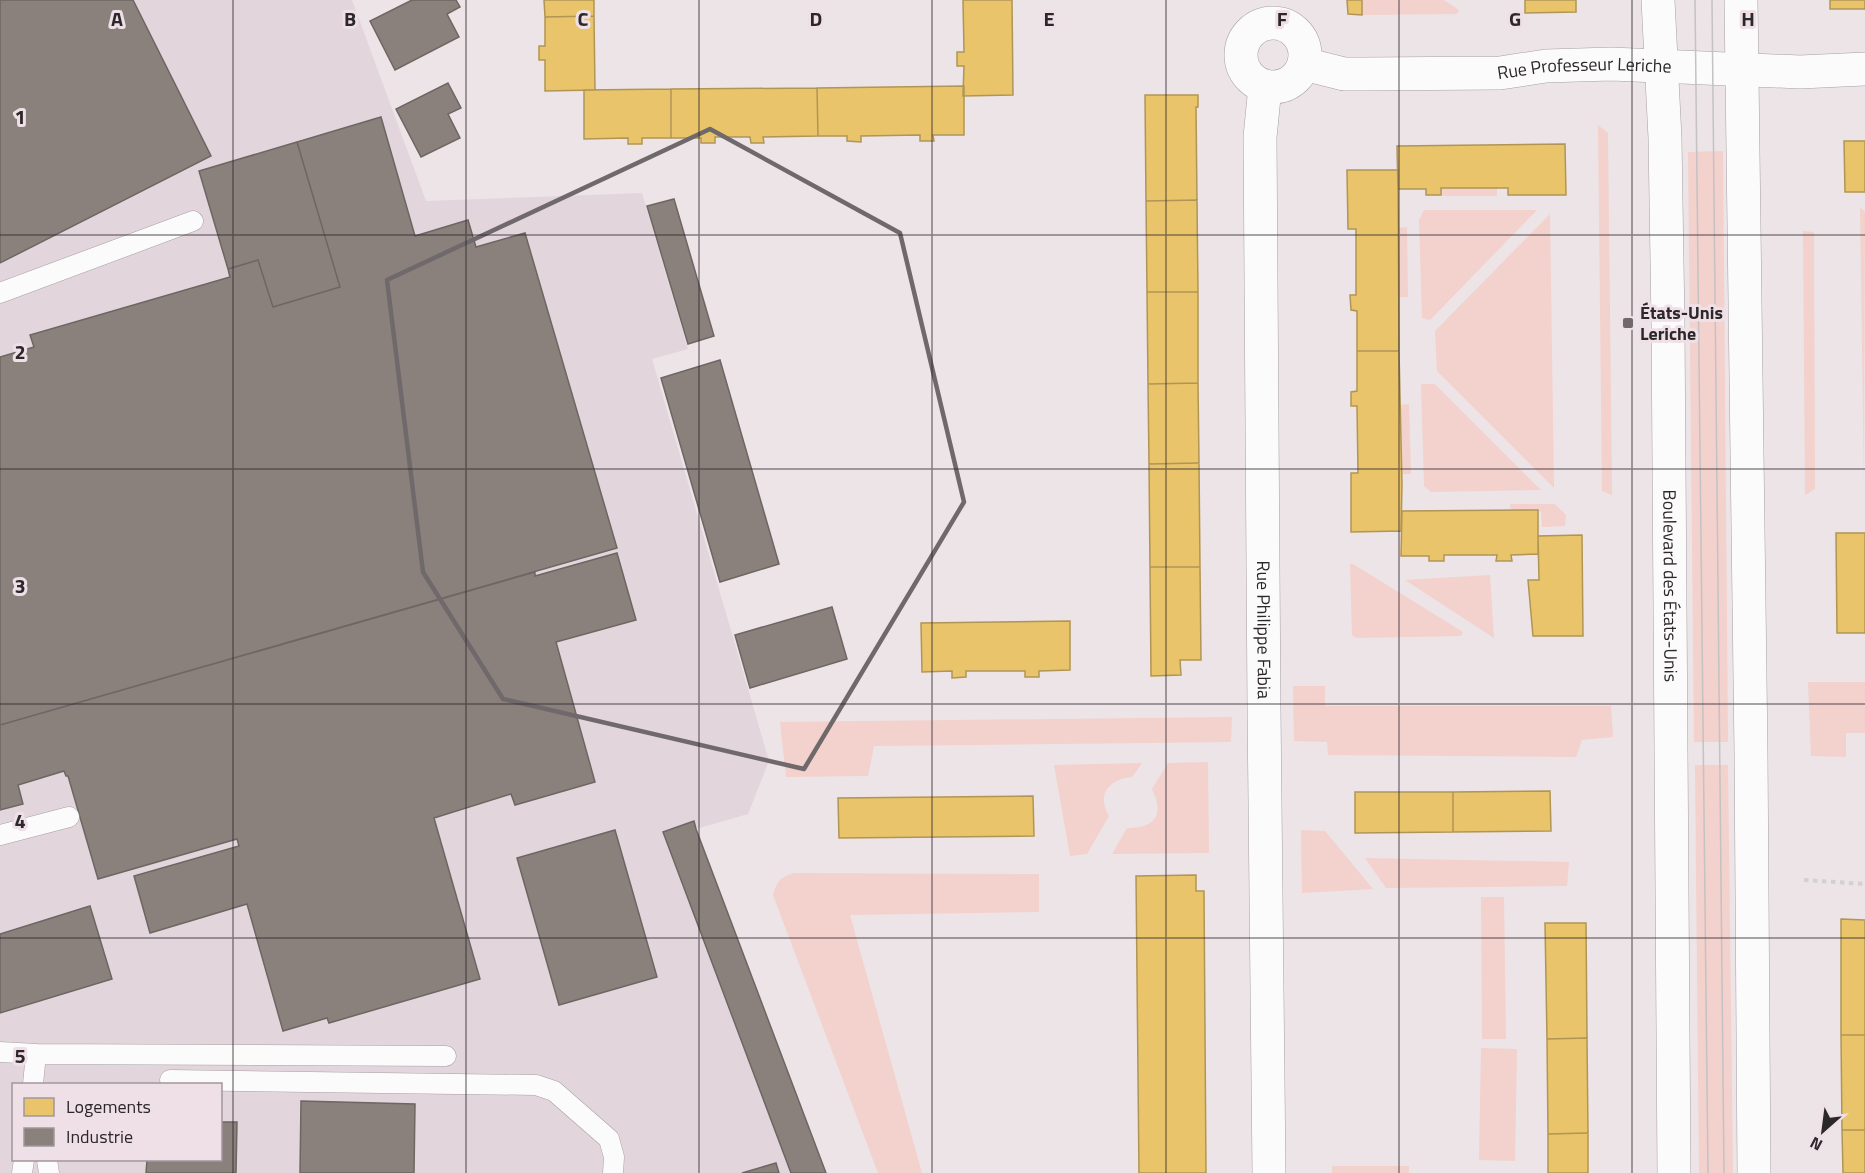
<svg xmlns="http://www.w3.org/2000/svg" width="1865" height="1173" viewBox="0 0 1865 1173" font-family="'Titillium Web',sans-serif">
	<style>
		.built { fill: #e3d5dc; fill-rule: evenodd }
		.green { fill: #f3d1cc }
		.homes { fill: #e9c46a; stroke: #b09556; stroke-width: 1.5 }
		.industry { fill: #8a817c; stroke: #6e6663; stroke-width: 1.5 }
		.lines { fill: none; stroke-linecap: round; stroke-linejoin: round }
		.lane-casing { stroke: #a59fa2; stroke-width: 21 }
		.street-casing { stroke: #a59fa2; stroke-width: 34 }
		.secondary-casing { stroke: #a59fa2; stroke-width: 34 }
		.path { stroke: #d2d0d1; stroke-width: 4; stroke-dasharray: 4.5 4.5; stroke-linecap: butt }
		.lane { stroke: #fcfbfb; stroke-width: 20 }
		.street { stroke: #fcfbfb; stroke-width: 33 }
		.secondary { stroke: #fcfbfb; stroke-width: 33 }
		.tram { stroke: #c4c2c3; stroke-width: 1.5 }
		.marked { fill: none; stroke: #6f696c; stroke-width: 4.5; stroke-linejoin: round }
		.grid { fill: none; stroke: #2c2729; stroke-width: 1.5; stroke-opacity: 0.55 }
		.poi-dot { fill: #6f696c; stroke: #efe0e7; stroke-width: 2 }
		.labels { text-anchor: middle; stroke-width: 6; stroke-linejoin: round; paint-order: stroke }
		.street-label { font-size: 18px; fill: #2c2729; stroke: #efe0e7 }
		.poi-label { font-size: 18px; font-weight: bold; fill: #2c2729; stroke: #efe0e7; text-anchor: start }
		.grid-label { font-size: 20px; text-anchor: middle; font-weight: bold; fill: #2c2729; stroke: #efe0e7; stroke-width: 6; stroke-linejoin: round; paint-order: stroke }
	</style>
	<rect width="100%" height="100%" fill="#ece4e7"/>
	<path class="built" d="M0,0H352L426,201L642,193L688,349L652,359L769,761L748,814L696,829L693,821L663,833L791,1173H0ZM14,1084H220V1160H14Z"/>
	<path class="green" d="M1362,0H1444L1459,10L1457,14L1362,15Z
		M1598,125L1608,133L1612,495L1602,491Z
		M1723,151L1728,742H1694L1688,152Z
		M1441,188H1497V196H1441Z
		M1860,207L1865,212L1864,485Z
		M1424,210H1537L1430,320L1422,318L1419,220Z
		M1550,214L1554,488L1437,371L1435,331Z
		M1407,227L1408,297H1399L1398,228Z
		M1803,231L1814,232L1815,489L1805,495Z
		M1421,384H1435L1541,490L1431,492L1424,486Z
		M1409,404L1411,474H1401L1400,405Z
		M1510,504H1555L1566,515L1565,526L1542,527L1541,512L1538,510L1511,511Z
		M1350,564H1353L1463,632L1461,636L1356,638L1352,635Z
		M1490,575L1494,638L1405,580Z
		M1808,682H1865V733H1846V757L1811,756Z
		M1293,686H1325V706H1611L1613,737L1582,740L1576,757L1328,755L1327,742L1294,741Z
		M1232,717L1231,742L874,746L868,776L786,777L780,722Z
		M1208,762L1209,853L1112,854L1127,828C1155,828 1165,815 1152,789L1168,763Z
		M1142,763L1132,777C1109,779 1096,795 1109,816L1087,854L1070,856L1054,765Z
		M1695,765H1728L1733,1173H1699Z
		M1301,830L1325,831L1373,889L1302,893Z
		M1365,858L1569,862L1567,886L1386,888Z
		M794,873L1039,874V912L850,915L922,1173H878L773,895C777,881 781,877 794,873Z
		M1481,897H1504L1506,1039H1482Z
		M1481,1048L1517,1049L1515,1161L1479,1160Z
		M1332,1166H1409V1173H1332Z"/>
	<path class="homes" d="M544,0H594V16L545,17Z
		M963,0H1012L1013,95L963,96L964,66H957V52H964Z
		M1347,0H1362V15L1348,14Z
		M1525,0H1576V12L1525,13Z
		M1830,0H1865V9H1830Z
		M594,16L595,90L545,91V60H539V46H545V17Z
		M964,86V135H933L934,141H920V135L861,136V142L847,141V136H818L817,88Z
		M817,88L818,136L763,137L764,143H751L750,137H715V143H701V138H671V89Z
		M671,89V138H642V144H628V138L584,139V90Z
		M1145,95H1198V107H1196L1197,200L1146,201Z
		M1844,141H1865V192H1845Z
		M1565,144L1566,195H1508V188H1441V195H1426V189H1398L1397,146Z
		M1347,170H1398L1399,351H1357V311L1351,310L1350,295H1356V229H1348Z
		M1197,200L1198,292H1147L1146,201Z
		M1147,292H1198V383L1148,384Z
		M1357,351H1399L1402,485L1401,531L1351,532V473H1358L1357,406H1351V392L1357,391Z
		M1198,383L1199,463L1149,464L1148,384Z
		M1199,463L1200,567H1150L1149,464Z
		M1538,510V554L1511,555L1512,561H1496L1497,555H1444V561H1429V556H1401L1402,511Z
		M1836,533H1865V633H1837Z
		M1582,535L1583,636H1533L1528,580H1539L1538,536Z
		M1150,567H1200L1201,660H1180L1181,675L1151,676Z
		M1070,621V670L1039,671V677H1025V671H966V677L952,678V671L922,672L921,623Z
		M1550,791L1551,831L1453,832V792Z
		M1355,792H1453V832L1355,833Z
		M1033,796L1034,836L839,838L838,798Z
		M1196,875V891H1204L1206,1173H1139L1136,876Z
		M1841,919L1865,920V1035H1841Z
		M1545,923H1586L1587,1038L1547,1039Z
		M1841,1035H1865V1130H1842Z
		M1587,1038L1588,1133L1548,1134L1547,1039Z
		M1842,1130H1865V1173H1843Z
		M1588,1133V1173H1548V1134Z"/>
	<path class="industry" d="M0,0H133L211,156L0,263Z
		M412,0H456L460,7L447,14L459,37L395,70L370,21Z
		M448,83L461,108L448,114L460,138L421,157L396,109Z
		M381,117L415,236L468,220L476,247L525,233L617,548L0,725V357L34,347L30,335L230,277L228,269L258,260L273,307L340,287L297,142Z
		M297,142L340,287L273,307L258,260L228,269L199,171Z
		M674,199L714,336L688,344L647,206Z
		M720,360L779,564L720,582L661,378Z
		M617,553L636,620L556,642L595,782L515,805L511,794L434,818L480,979L329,1023L327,1018L283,1031L247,904L150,933L134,876L239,846L237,839L98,879L68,776H66L64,771L18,785L23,804L0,810V725L535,572V576Z
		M832,607L847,659L750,688L735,635Z
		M694,821L696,829L826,1173H791L663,832Z
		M615,830L657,977L559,1005L517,858Z
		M90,906L112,979L0,1013V934Z
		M301,1101L415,1104L414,1173H300Z
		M220,1122H237L236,1173H146L147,1160H220Z
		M776,1163L779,1173H742Z"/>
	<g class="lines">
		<defs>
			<path id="lane" d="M0,293L193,221
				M0,835L69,817
				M0,1052L36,1054L446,1056
				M170,1080L536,1085L554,1091L609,1139L614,1157L613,1173
				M33,1084L36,1054
				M47,1160L49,1173
				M22,1173L24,1160"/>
			<g id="street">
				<circle cx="1273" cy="55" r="32"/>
				<path id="s1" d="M1304,64L1344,74H1364L1500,73L1546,66L1611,64L1800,72L1865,69"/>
				<path id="s2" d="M1265,87L1260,137L1264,709L1269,1173"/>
			</g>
			<g id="secondary">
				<path id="s3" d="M1658,0L1665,138L1668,323L1674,1173"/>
				<path d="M1741,0L1751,753L1754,1173"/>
			</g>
		</defs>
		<use href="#lane" class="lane-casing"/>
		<use href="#street" class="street-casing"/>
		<use href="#secondary" class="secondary-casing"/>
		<path class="path" d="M1804,880L1865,884"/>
		<use href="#lane" class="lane"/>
		<use href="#street" class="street"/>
		<use href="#secondary" class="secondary"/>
		<path class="tram" d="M1695,0L1708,1173
			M1712,0L1724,1173"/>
	</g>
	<path class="marked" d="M710,129L900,233L964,502L804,769L503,699L423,572L387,280Z"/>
	<path class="grid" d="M233,0V1173M466,0V1173M699,0V1173M932,0V1173M1166,0V1173M1399,0V1173M1632,0V1173M0,235H1865M0,469H1865M0,704H1865M0,938H1865"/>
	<rect class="poi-dot" x="1622" y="317" width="12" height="12" rx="3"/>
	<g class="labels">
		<g class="street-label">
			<text dy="6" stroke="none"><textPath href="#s1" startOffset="282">Rue Professeur Leriche</textPath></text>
			<text dy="6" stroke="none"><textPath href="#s3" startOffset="586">Boulevard des États-Unis</textPath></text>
			<text dy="6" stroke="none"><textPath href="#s2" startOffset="543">Rue Philippe Fabia</textPath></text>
		</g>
		<g class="poi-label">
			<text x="1640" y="319">États-Unis<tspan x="1640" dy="21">Leriche</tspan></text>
		</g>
	</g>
	<g class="grid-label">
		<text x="117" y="26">A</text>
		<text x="350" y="26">B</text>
		<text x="583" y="26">C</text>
		<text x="816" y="26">D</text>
		<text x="1049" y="26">E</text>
		<text x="1282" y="26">F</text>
		<text x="1515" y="26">G</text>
		<text x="1748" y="26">H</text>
		<text x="20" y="124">1</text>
		<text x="20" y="359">2</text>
		<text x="20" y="593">3</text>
		<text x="20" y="828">4</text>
		<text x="20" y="1063">5</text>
	</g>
	<rect x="12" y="1083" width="210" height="78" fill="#efe0e7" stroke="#a1969b" stroke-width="1.5"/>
	<rect x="24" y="1098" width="30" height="18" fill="#e9c46a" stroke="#a1969b" stroke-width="1.5"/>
	<text x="66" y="1113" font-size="18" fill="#2c2729">Logements</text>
	<rect x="24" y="1128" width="30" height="18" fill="#8a817c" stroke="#a1969b" stroke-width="1.5"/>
	<text x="66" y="1143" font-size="18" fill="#2c2729">Industrie</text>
	<g transform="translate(1823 1131) rotate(208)" stroke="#efe0e7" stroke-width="4.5" paint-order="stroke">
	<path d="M0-4.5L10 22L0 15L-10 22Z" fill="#2c2729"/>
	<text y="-9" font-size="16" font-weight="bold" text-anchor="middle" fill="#2c2729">N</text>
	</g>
</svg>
